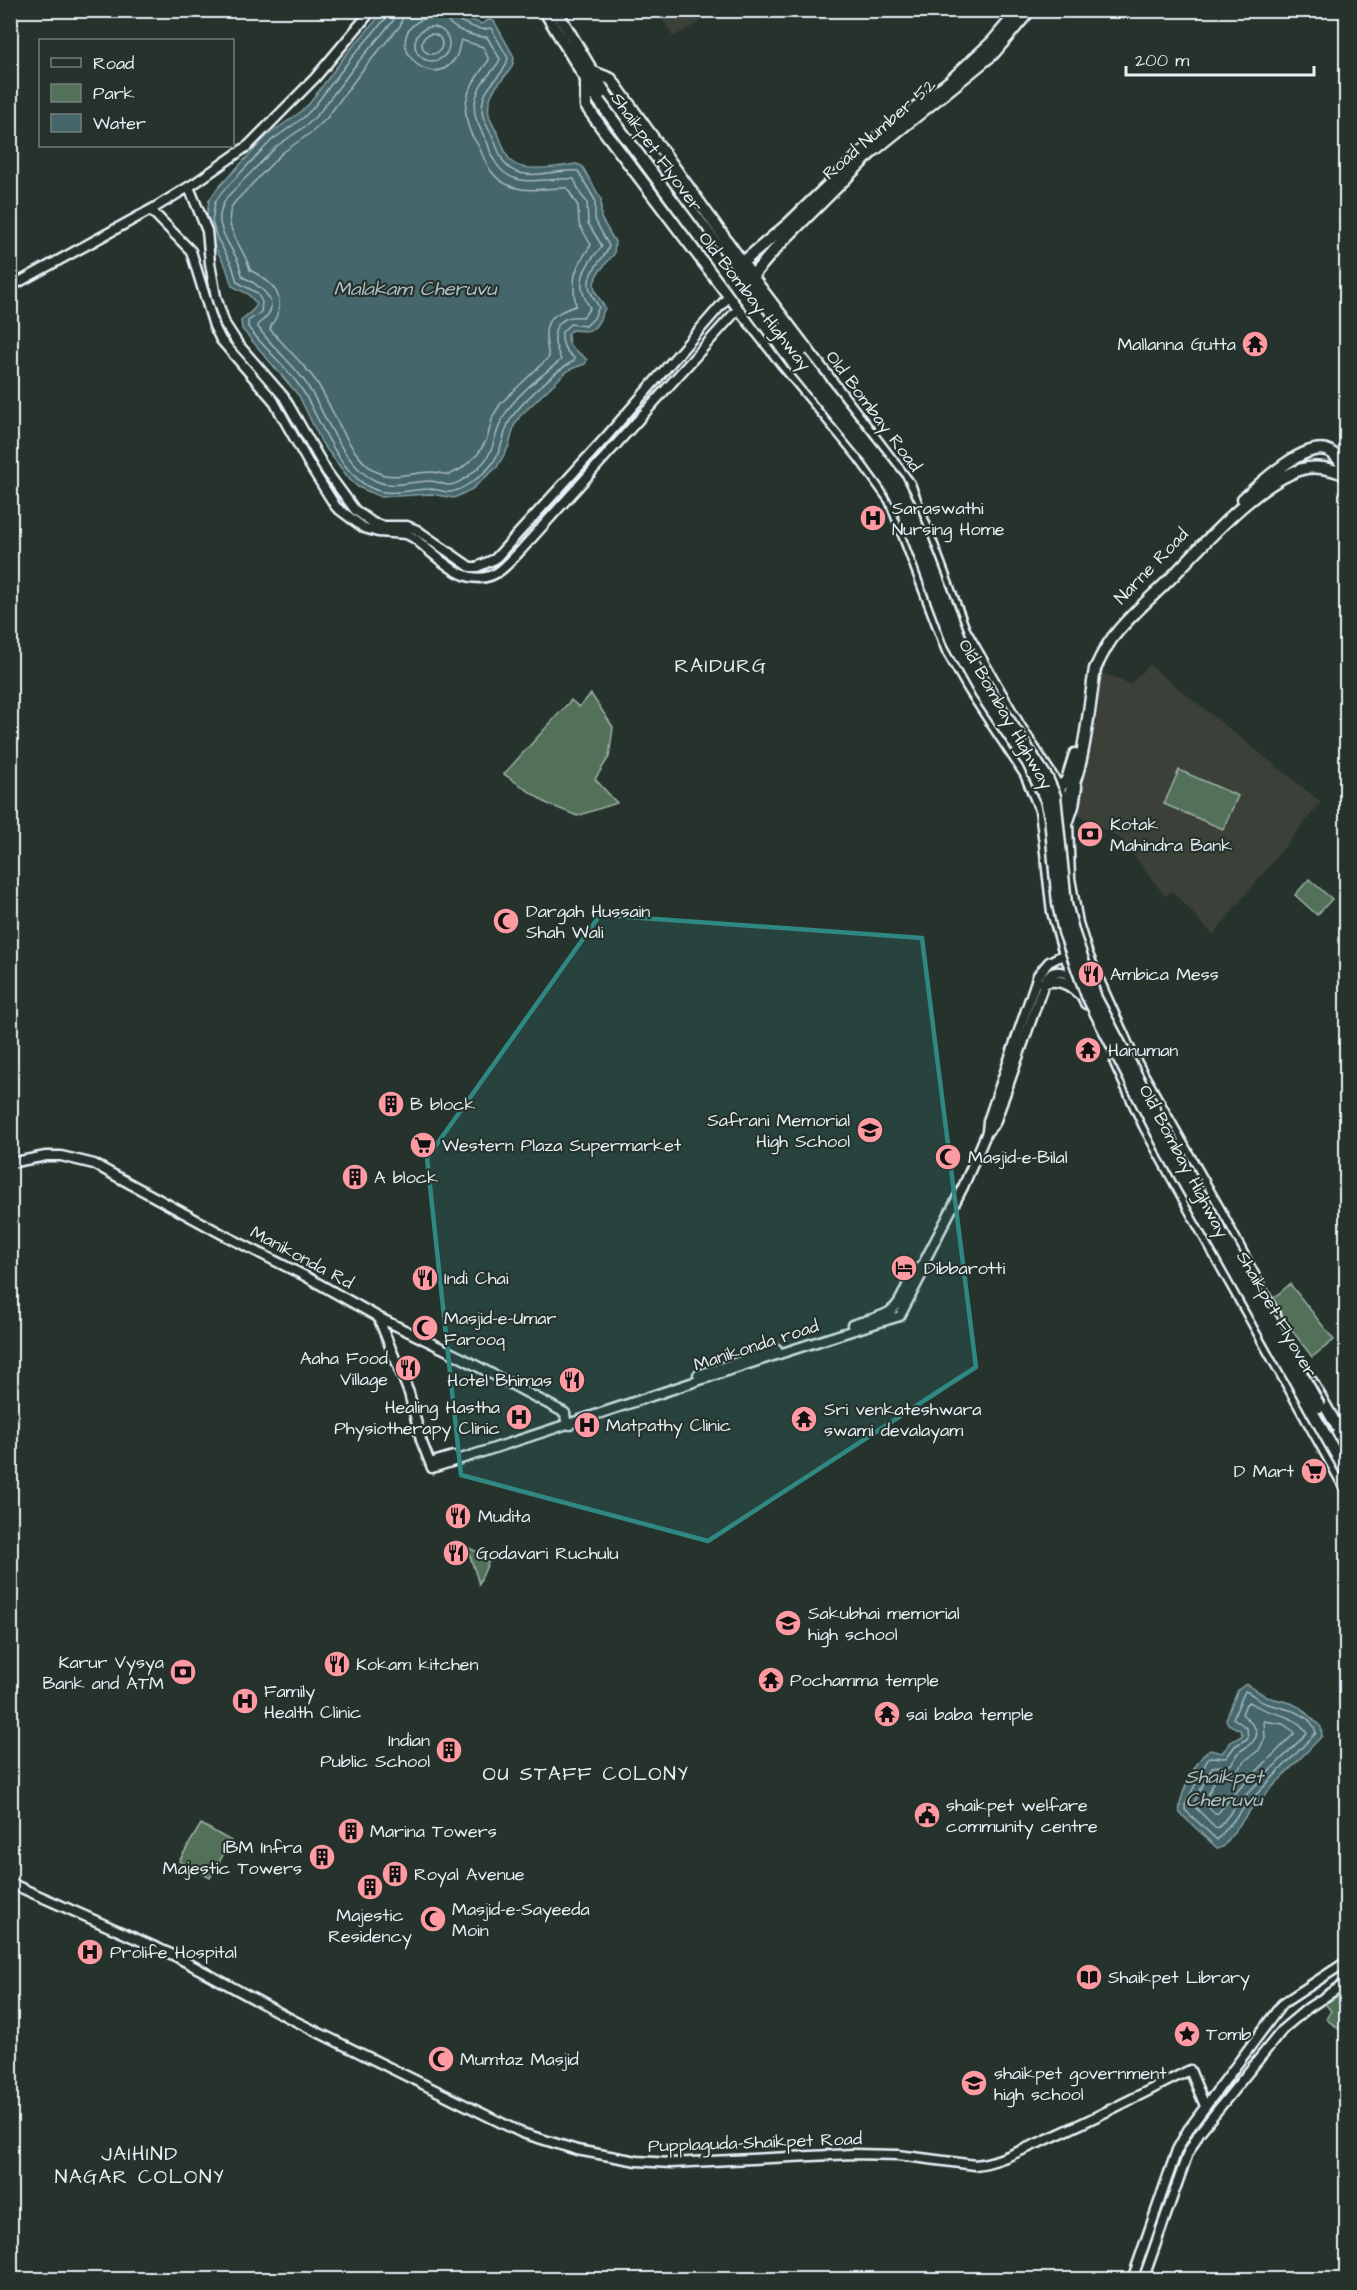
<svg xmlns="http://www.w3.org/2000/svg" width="1357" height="2290" viewBox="0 0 1357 2290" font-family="'Architects Daughter',sans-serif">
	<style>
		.built { fill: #3b4139 }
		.green { fill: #537159; stroke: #9eb1a8; stroke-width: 1.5 }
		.water { fill: #45666b; stroke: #869ea3; stroke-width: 1.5 }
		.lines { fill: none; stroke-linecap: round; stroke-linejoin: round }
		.shore { stroke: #a7b9c0; stroke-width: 1.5 }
		.minor-casing { stroke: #e8f1f8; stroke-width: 13 }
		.major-casing { stroke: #e8f1f8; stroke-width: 15 }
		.minor { stroke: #26332d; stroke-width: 8 }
		.major { stroke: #26332d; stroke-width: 10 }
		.major-bridge-casing { stroke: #e8f1f8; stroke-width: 15; stroke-linecap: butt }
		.major-bridge { stroke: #26332d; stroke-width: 10 }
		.marked { fill: #308883; fill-opacity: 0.2; stroke: #308883; stroke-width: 4.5; stroke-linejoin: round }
		.labels { text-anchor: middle; stroke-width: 4.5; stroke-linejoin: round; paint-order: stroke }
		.street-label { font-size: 18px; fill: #e8f1f8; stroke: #26332d }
		.poi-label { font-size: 18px; fill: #e8f1f8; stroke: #26332d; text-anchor: start }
		.water-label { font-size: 20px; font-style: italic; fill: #afc0c7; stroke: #26332d }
		.neighbourhood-label { font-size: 20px; letter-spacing: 1.5px; fill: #e8f1f8; stroke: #26332d }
	</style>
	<rect width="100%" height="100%" fill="#26332d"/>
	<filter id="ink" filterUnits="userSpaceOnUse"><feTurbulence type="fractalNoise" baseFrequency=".0167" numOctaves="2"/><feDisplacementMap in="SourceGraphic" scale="12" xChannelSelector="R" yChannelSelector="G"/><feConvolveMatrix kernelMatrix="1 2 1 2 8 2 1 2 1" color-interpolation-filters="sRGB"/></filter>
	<g filter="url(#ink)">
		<path class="built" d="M667,10L683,11L685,13L690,11H707L710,16L673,37L661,17L668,13Z
			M1149,665L1321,802L1213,935L1172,891L1165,896L1121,839L1076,814L1088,722L1101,672L1130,684Z"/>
		<path class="green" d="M591,694L613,727L609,757L595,779L617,803L577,816L546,803L504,774L571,700L579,707Z
			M1179,770L1238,796L1223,829L1164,804Z
			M1309,879L1332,899L1317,915L1295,895Z
			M1290,1284L1334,1340L1312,1357L1270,1301Z
			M467,1547L490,1558L479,1584Z
			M201,1824L231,1841L210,1878L179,1861Z
			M1341,1993L1346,1998V2035L1326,2019L1331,2011L1325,2004Z"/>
		<path class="water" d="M384,11H455C461,17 472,19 481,24L489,20L494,21L514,57C514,73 496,81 491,96C485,111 490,121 498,134C503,143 504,156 513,163C526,173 560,166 576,164L582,166L601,199V218L615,242L614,254L598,273L594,283L595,291L605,308C595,330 595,333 572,330L568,334C568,352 577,348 587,360L585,364L571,369L564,374L520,416L514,426L509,446L497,467L472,489L454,498L431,494L381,497L358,487L350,480L322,443L299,396L242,329L241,321C246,314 254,312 257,304L248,294L232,286L226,267L211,241L206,222L209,200L217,189L268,135L299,113L309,104L347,53Z
			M1246,1684L1267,1697L1291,1703L1301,1708L1321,1727L1322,1736L1251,1809L1223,1847L1217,1848L1180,1813C1177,1799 1197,1757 1210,1750L1222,1753L1231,1742L1243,1735L1240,1730L1228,1724L1226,1719L1238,1690Z"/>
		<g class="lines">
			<path class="shore" d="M388,10L387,17L352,57L313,108L303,118L272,140L222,192L215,202L212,222L217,238L232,265L237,282L257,293L262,302L261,312L248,321V327C265,350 289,368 304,393C322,423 343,486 384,492C399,494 414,489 429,489C436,488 444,493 451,492C463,490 485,474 492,464C503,449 502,437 509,422C518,405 557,369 574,361V358C565,351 561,344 562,332L570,324L586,326L594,318L599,307C588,289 583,282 599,262C603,256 607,254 609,246L595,220V200L578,171C557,168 523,184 506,165C500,158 498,149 494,140C487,123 478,118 484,97C489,82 506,73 508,58L491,28C487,28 484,30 481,29C476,29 456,20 452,17L451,10
				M396,10L393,21L358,62L319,113L307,125L277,146L227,197C211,222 225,236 237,259C240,264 240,271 243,277C263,287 286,305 258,324V327C271,346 289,360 303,379C324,407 341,466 376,481C393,489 412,481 430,481C436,481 442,484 448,485C459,485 475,471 483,463C495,450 494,433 503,418C515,395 541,376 561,360L555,344V330C562,317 570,316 583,317L590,308C578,289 579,275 593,257C596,253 599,251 602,246L588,223L587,202L581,195L574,179C545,177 511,192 494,160C490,154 490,148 487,142C477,121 469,114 479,89C483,78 496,70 500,59L487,37C473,37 444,28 443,10
				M405,10L400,26L364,68L326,119L312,132L282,153L234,203C219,226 245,247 250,270C265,278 284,290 278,311C277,318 272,323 270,329C285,347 302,362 316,381C333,406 352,468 385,475C400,478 416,472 431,472C437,472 443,474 449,475L461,469L478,454L487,439L493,416L501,403L549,357C543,326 543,316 576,306C571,278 574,269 591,245L579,224L578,206L567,188C549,187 531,193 513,187C492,180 487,165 479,147C476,141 472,137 470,131C458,101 472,82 489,60L483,47L461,40C459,45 459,52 456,57C429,100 371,30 433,16L434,10
				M415 44a17 17 0 1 1 34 0a17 17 0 1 1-34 0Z
				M422 44a10 10 0 1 1 20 0a10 10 0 1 1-20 0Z
				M1245,1691C1252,1693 1257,1700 1265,1703C1282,1709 1312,1711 1316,1733L1246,1805L1217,1840L1185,1810V1805L1209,1757L1226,1758L1235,1746L1248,1738L1247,1728L1233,1718Z
				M1250,1702C1268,1716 1295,1712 1307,1733L1241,1800L1219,1827L1216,1828L1193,1805L1212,1767L1230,1765C1235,1761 1237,1753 1242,1750C1265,1736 1258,1729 1242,1714L1246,1704Z
				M1264,1721L1283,1724L1293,1731L1294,1734L1234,1794L1218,1813L1215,1814L1204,1803L1217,1776L1236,1771L1247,1759L1259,1750L1265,1738Z"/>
			<defs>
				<path id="minor" d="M189,187L207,231L210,263L216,297L225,324L238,344L284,397L327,472L355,510L373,523L384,526H407L417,530L470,567H477L495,559L607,436L729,296
					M151,210L191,251L214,326L221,340L273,400L309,464L336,507L364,528L378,532L406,534L414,538C437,556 467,592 498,572C507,566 515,556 522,549L739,308
					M10,287L154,208L195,183L249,145L315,78L372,10
					M987,1132L988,1121L1038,975L1049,962L1065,954
					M10,1163L46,1156H61L94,1164L222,1234L305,1276L378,1317L460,1357L565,1413L566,1421L570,1425
					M378,1317L409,1393L421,1440L432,1468C589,1419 743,1363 900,1316L922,1274V1266L963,1187L987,1132L995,1123L1046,978C1055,968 1064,971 1074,979
					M852,1325C864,1321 879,1318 889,1312C905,1303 905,1277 922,1266
					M698,1375L777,1349
					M430,1463L453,1456
					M10,1883L173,1955L291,2019L522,2133L577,2150L637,2161L671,2163L852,2154L898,2155L975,2165C996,2163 1017,2152 1036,2144C1089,2122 1139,2095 1190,2070L1205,2106
					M1132,2280L1177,2150L1188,2130L1282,2004L1346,1962
					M1143,2280L1188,2153L1199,2133L1284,2028L1308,2008L1346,1983"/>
				<path id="major" d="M544,10L599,101
					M556,10L607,96L801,358
					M593,72L611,79L759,286L909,484L964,630L1019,726L1059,788L1067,823L1069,878L1077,923L1086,952L1104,994L1133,1058L1220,1212L1281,1328
					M586,80V106L602,128L729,296L783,364L860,457L891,500L948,651L970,689L1026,774L1041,810L1053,912L1065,954L1086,1003
					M743,262L788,224L880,135L950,81L992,42L1019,10
					M752,276L777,247L872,152L993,54L1030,10
					M1243,499C1259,485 1305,440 1329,451C1337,455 1342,464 1346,472
					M1059,788L1067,780L1075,754
					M1061,803C1083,791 1090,696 1095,669C1101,656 1108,642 1118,631C1134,612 1153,596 1170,579C1203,545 1256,483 1302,469C1318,465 1332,469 1346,475
					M1068,821L1073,806L1076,787
					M1043,983C1057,977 1070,984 1080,994
					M1116,1063L1145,1126L1194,1216L1346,1488
					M1311,1381L1346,1442
					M1336,1436L1346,1455"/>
			</defs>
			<use href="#minor" class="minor-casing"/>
			<use href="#major" class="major-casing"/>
			<use href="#minor" class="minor"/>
			<use href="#major" class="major"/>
			<defs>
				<path id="major-bridge" d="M599,101L798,370L871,459L889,484L901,506L953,644L981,694L1028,763L1046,800L1050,817L1058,904L1064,932L1087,996L1164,1147L1346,1472
					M801,358L897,480L909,504L963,645L992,695L1047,778L1055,796L1066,904L1074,934L1096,998L1175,1149L1320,1407"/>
			</defs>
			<use href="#major-bridge" class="major-bridge-casing"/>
			<use href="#major-bridge" class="major-bridge"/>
		</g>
	</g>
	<path class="marked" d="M600,915L922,938L976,1367L708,1541L461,1475L427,1158Z"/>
	<defs>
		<symbol id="temple-disc" viewBox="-11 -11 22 22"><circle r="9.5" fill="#ff9aa2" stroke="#26332d"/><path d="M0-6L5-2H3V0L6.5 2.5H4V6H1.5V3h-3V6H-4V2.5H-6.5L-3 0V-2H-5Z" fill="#111"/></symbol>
		<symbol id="hospital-disc" viewBox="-11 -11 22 22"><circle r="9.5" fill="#ff9aa2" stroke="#26332d"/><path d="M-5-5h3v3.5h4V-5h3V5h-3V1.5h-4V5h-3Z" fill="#111"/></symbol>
		<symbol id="bank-disc" viewBox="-11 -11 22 22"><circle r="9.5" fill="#ff9aa2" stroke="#26332d"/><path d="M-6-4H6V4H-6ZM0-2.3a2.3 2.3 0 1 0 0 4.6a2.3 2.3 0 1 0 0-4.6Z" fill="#111"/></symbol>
		<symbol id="mosque-disc" viewBox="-11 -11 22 22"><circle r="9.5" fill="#ff9aa2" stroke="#26332d"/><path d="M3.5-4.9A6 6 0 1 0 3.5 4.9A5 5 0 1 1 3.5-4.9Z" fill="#111"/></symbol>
		<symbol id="restaurant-disc" viewBox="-11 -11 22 22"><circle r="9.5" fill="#ff9aa2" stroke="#26332d"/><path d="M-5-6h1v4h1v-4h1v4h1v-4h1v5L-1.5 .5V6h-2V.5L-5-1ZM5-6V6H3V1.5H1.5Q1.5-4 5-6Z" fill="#111"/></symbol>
		<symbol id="building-disc" viewBox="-11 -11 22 22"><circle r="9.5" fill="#ff9aa2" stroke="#26332d"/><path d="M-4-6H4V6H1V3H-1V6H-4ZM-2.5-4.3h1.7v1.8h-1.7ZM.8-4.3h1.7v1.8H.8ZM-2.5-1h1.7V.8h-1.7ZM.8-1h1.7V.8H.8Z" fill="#111"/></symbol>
		<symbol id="school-disc" viewBox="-11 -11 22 22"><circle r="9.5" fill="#ff9aa2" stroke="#26332d"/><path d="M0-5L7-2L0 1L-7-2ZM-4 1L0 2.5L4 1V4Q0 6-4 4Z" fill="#111"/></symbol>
		<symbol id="supermarket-disc" viewBox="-11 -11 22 22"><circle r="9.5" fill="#ff9aa2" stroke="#26332d"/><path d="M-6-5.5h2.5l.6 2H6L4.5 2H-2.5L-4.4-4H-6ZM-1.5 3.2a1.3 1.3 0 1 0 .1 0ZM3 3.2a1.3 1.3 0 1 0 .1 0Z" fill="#111"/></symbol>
		<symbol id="hotel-disc" viewBox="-11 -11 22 22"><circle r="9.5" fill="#ff9aa2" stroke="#26332d"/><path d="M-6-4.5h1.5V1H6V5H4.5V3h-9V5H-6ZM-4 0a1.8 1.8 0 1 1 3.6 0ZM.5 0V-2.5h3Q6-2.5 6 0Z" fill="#111"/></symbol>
		<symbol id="civic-disc" viewBox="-11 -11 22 22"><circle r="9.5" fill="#ff9aa2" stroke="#26332d"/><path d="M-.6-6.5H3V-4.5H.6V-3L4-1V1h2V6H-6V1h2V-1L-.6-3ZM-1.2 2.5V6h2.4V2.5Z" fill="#111"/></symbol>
		<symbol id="library-disc" viewBox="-11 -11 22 22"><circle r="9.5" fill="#ff9aa2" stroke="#26332d"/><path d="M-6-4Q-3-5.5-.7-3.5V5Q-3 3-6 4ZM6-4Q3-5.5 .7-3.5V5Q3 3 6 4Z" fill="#111"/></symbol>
		<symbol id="sight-disc" viewBox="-11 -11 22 22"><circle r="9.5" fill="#ff9aa2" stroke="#26332d"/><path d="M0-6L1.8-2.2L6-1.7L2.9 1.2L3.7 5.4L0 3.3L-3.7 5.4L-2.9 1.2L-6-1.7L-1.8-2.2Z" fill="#111"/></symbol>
	</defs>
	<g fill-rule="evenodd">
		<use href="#temple-disc" x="1240" y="329" width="30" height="30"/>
		<use href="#hospital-disc" x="858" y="503" width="30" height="30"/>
		<use href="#bank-disc" x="1075" y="819" width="30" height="30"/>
		<use href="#mosque-disc" x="491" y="906" width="30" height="30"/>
		<use href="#restaurant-disc" x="1076" y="959" width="30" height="30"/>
		<use href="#temple-disc" x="1073" y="1035" width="30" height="30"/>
		<use href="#building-disc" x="376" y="1089" width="30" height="30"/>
		<use href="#school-disc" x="855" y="1115" width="30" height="30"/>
		<use href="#supermarket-disc" x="408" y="1130" width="30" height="30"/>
		<use href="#mosque-disc" x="933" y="1142" width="30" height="30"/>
		<use href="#building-disc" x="340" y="1162" width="30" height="30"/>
		<use href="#hotel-disc" x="889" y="1253" width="30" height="30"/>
		<use href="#restaurant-disc" x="410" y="1263" width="30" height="30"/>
		<use href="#mosque-disc" x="410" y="1313" width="30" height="30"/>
		<use href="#restaurant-disc" x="393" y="1353" width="30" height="30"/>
		<use href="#restaurant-disc" x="557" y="1365" width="30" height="30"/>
		<use href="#hospital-disc" x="504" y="1402" width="30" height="30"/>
		<use href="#temple-disc" x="789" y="1404" width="30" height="30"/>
		<use href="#hospital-disc" x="572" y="1410" width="30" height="30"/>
		<use href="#supermarket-disc" x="1299" y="1456" width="30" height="30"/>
		<use href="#restaurant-disc" x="443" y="1501" width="30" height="30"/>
		<use href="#restaurant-disc" x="441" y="1538" width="30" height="30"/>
		<use href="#school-disc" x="773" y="1608" width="30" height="30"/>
		<use href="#restaurant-disc" x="322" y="1649" width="30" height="30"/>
		<use href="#bank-disc" x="168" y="1657" width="30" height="30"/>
		<use href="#temple-disc" x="756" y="1665" width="30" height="30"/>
		<use href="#hospital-disc" x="230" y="1686" width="30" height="30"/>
		<use href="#temple-disc" x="872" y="1699" width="30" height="30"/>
		<use href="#building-disc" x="434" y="1735" width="30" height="30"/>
		<use href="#civic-disc" x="912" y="1800" width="30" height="30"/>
		<use href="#building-disc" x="336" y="1816" width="30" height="30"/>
		<use href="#building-disc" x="307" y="1842" width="30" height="30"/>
		<use href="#building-disc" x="380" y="1859" width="30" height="30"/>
		<use href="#building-disc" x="355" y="1872" width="30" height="30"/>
		<use href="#mosque-disc" x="418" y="1904" width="30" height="30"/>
		<use href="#hospital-disc" x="75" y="1937" width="30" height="30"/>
		<use href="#library-disc" x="1074" y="1962" width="30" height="30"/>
		<use href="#sight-disc" x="1172" y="2019" width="30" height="30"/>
		<use href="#mosque-disc" x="426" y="2044" width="30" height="30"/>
		<use href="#school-disc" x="959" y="2068" width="30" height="30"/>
	</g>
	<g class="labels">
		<g class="street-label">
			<text transform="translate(879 129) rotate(-41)" y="6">Road Number 52</text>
			<text transform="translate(657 152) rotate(54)" y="6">Shaikpet Flyover</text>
			<text transform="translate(755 301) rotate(52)" y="6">Old Bombay Highway</text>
			<text transform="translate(874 411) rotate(53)" y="6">Old Bombay Road</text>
			<text transform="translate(1151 566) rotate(-46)" y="6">Narne Road</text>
			<text transform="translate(1006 714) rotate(60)" y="6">Old Bombay Highway</text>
			<text transform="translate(1184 1161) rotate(62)" y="6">Old Bombay Highway</text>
			<text transform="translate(302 1257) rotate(28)" y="6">Manikonda Rd</text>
			<text transform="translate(1277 1314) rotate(60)" y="6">Shaikpet Flyover</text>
			<text transform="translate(756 1345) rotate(-18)" y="6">Manikonda road</text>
			<text transform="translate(755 2142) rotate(-2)" y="6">Pupplaguda-Shaikpet Road</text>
		</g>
		<g class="poi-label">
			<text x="1236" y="350" text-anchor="end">Mallanna Gutta</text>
			<text x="892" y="514">Saraswathi<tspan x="892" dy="21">Nursing Home</tspan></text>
			<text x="1110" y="830">Kotak<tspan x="1110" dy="21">Mahindra Bank</tspan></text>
			<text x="526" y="917">Dargah Hussain<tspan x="526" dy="21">Shah Wali</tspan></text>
			<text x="1110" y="980">Ambica Mess</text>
			<text x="1108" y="1056">Hanuman</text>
			<text x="410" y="1110">B block</text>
			<text x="850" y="1126" text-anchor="end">Safrani Memorial<tspan x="850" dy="21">High School</tspan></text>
			<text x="442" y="1151">Western Plaza Supermarket</text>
			<text x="968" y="1163">Masjid-e-Bilal</text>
			<text x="374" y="1183">A block</text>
			<text x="924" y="1274">Dibbarotti</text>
			<text x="444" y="1284">Indi Chai</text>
			<text x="444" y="1324">Masjid-e-Umar<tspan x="444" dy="21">Farooq</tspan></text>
			<text x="388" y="1364" text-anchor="end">Aaha Food<tspan x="388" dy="21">Village</tspan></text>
			<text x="552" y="1386" text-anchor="end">Hotel Bhimas</text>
			<text x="500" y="1413" text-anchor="end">Healing Hastha<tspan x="500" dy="21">Physiotherapy Clinic</tspan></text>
			<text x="824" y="1415">Sri venkateshwara<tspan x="824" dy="21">swami devalayam</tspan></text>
			<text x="606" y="1431">Matpathy Clinic</text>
			<text x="1294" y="1477" text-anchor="end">D Mart</text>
			<text x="478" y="1522">Mudita</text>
			<text x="476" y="1559">Godavari Ruchulu</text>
			<text x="808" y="1619">Sakubhai memorial<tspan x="808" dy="21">high school</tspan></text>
			<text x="164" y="1668" text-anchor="end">Karur Vysya<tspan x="164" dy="21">Bank and ATM</tspan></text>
			<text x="356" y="1670">Kokam kitchen</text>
			<text x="790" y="1686">Pochamma temple</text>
			<text x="264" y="1697">Family<tspan x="264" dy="21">Health Clinic</tspan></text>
			<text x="906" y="1720">sai baba temple</text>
			<text x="430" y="1746" text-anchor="end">Indian<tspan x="430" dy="21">Public School</tspan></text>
			<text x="946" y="1811">shaikpet welfare<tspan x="946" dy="21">community centre</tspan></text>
			<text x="370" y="1837">Marina Towers</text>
			<text x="302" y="1853" text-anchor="end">IBM Infra<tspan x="302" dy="21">Majestic Towers</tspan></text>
			<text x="414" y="1880">Royal Avenue</text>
			<text x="452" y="1915">Masjid-e-Sayeeda<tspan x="452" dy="21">Moin</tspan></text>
			<text x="370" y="1921" text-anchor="middle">Majestic<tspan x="370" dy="21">Residency</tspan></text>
			<text x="110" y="1958">Prolife Hospital</text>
			<text x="1108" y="1983">Shaikpet Library</text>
			<text x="1206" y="2040">Tomb</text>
			<text x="460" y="2065">Mumtaz Masjid</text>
			<text x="994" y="2079">shaikpet government<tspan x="994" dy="21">high school</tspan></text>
		</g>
		<g class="water-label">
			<text x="415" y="295">Malakam Cheruvu</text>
			<text x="1224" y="1783">Shaikpet<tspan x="1224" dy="23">Cheruvu</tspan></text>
		</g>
		<g class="neighbourhood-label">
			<text x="721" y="672">RAIDURG</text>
			<text x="586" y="1780">OU STAFF COLONY</text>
			<text x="140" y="2160">JAIHIND<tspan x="140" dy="23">NAGAR COLONY</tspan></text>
		</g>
	</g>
	<rect width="1357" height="2290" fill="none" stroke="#26332d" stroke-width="36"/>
	<rect x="18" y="18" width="1321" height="2254" fill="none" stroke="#e8f1f8" stroke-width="2" filter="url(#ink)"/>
	<rect x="39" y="39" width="195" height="108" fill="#26332d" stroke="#747f7e" stroke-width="1.5"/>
	<rect x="51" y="58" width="30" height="9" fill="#26332d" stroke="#747f7e" stroke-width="1.5"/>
	<text x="93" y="69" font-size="18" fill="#e8f1f8">Road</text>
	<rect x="51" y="84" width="30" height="18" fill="#537159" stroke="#747f7e" stroke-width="1.5"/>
	<text x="93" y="99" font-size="18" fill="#e8f1f8">Park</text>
	<rect x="51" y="114" width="30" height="18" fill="#45666b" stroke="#747f7e" stroke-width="1.5"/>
	<text x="93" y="129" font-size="18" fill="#e8f1f8">Water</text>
	<path d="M1126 66v9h188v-9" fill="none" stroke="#e8f1f8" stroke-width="3"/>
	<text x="1135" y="66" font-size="18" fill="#e8f1f8" stroke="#26332d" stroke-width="4.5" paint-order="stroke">200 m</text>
</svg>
